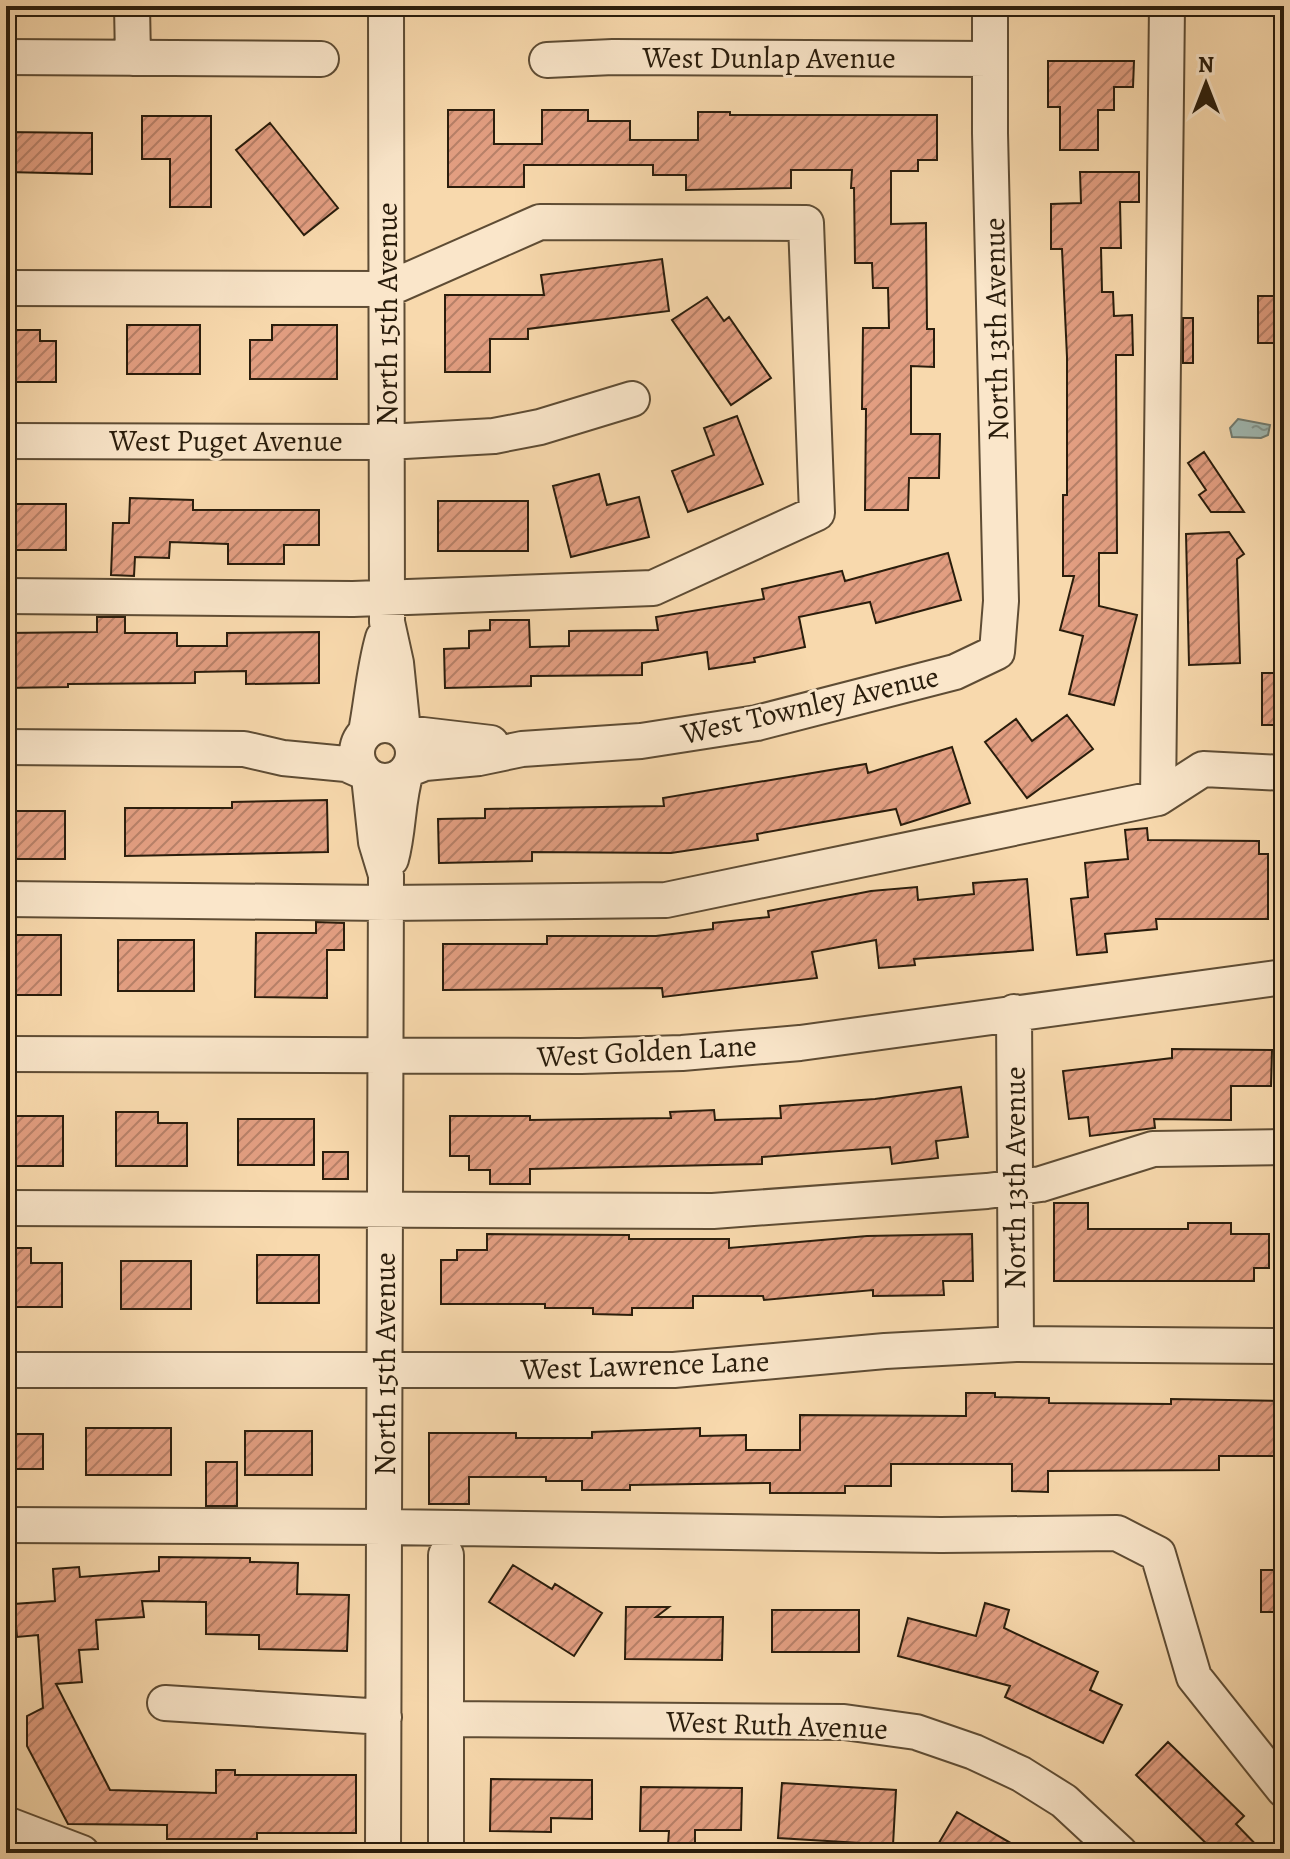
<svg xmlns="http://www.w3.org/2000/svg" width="1290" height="1859" viewBox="0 0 1290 1859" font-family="Alegreya,serif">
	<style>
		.water { fill: url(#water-ripples); stroke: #717b70; stroke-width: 2 }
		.building { fill: url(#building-hatch); stroke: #2a1d0c; stroke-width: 2 }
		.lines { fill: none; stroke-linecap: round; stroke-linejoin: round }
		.minor-casing { stroke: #5e4c34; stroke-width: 38 }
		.minor { stroke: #fae6ca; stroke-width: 34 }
		.labels { text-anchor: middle; stroke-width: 6; stroke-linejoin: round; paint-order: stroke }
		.street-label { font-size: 30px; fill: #2a1d0c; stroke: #fae6ca }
	</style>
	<defs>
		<pattern id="water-ripples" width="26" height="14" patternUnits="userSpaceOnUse" patternTransform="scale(2)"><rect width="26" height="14" fill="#a0b9b3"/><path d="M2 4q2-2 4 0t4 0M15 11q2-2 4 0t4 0" fill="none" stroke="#839690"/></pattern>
		<pattern id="building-hatch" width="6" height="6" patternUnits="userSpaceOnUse" patternTransform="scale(2)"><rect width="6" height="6" fill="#e29e81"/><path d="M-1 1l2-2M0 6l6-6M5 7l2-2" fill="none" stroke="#b78068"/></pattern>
	</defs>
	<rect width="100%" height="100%" fill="#f8d9ad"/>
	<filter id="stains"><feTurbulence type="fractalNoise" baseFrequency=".0025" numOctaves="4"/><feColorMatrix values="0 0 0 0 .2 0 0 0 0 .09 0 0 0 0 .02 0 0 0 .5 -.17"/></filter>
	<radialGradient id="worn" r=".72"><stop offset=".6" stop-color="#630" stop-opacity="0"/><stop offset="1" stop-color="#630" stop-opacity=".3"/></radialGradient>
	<path class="water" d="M1238,419L1270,425L1268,435L1261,438L1232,437L1230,428Z"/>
	<path class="building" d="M1048,61H1134L1133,87H1114V110H1098V150H1060V107H1048Z
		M448,110H494V144H542V110H588V121H630V140H698V112H730V115H937V160H918V171H891V224L926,223L927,329H934V367L911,366V434H940L939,478H909L908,510H865L866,409H862L863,328H889L888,288H873L872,263H855L854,188H851L852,170H791V188L686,190V175H653V165H524V187H448Z
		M142,116H211V207H170V159H142Z
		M270,123L338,208L304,235L236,150Z
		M6,132L92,133V174L6,172Z
		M1080,172H1139V202H1120L1121,248H1101L1102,292H1113L1114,316L1132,315L1133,355H1116L1117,553H1099V606L1137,615L1114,705L1069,694L1083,636L1060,630L1074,576H1063V495H1067V357L1062,249H1051V204L1081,203Z
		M662,259L669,311L528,329V339H490V372H445V295H544L541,275Z
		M1258,296H1284V343H1258Z
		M707,297L724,321L729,317L771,378L731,405L672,320Z
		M1183,318H1193V363H1183Z
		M127,325H200V374H127Z
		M272,325H337V379H250V340H272Z
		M6,330H40V341H56V382H6Z
		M737,416L763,484L688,512L672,471L714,455L704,428Z
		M1204,452L1244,512H1211L1199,495L1206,490L1188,463Z
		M599,474L607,505L639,497L649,537L571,557L553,486Z
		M130,498L193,500V510H319V545H284V564H228V544L170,542L169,558L135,557L134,576L111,575L113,523H129Z
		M438,501H528V551H438Z
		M6,504H66V550H6Z
		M1229,532L1244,554L1237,559L1240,663L1189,665L1186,534Z
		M948,553L961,600L876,623L870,602L799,617L805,647L754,658L755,662L709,669L707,652L642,663V675L531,676V686L445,688L444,649L469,648V631L490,630V620H529L530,647L569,646V631L658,630L656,617L764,599L762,589L842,571L845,581Z
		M97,617H125V633H177V646H227V633L319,632V683L246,684V671L195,672V683L68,684V687L6,688V633L97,632Z
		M1262,673H1284V725H1262Z
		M1067,715L1093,749L1027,798L985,742L1016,719L1032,741Z
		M952,747L970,803L901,825L896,809L757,834L758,840L671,853L532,852V861L439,863L438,819L485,818V809L664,806L663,798L866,764L868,773Z
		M327,800L328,852L125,856V808H232V802Z
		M6,811H65V859H6Z
		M1147,828L1148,840L1259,841V854H1268V919H1156L1157,929L1105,934L1107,952L1077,955L1071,899L1088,897L1085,863L1128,859L1125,830Z
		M1027,879L1033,950L914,959L915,965L879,968L876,940L812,952L817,978L663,997L662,988L443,990V944H547V936H656L713,929V923L769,917L768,911L871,891L917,887L918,900L974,894L973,883Z
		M316,922L344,923V950H327V998L255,997L256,933H316Z
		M6,935H61V995H6Z
		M118,940H194V991H118Z
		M1172,1049L1272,1050L1271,1086H1231V1120L1154,1119L1155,1128L1090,1136L1088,1117L1069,1119L1063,1071L1172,1058Z
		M961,1087L968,1137L936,1141L938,1158L892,1164L890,1147L762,1157V1164L530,1169V1184H490V1170H469V1156H450V1116H530V1120L671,1118L670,1112L714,1110L715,1120L781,1118L780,1106L875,1099Z
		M116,1112H158V1123H187V1166H116Z
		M6,1116H63V1166H6Z
		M238,1119H314V1165H238Z
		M323,1152H348V1179H323Z
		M1054,1203H1088V1229H1188V1223H1231V1234H1269V1268H1254V1281H1054Z
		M487,1234L629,1235V1239H729V1248L867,1236L972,1234L973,1281H943L944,1295L873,1296V1290L764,1300L763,1296H693V1308H632V1315L593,1314V1308H545V1304H441V1260H457V1250H487Z
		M7,1248H31V1263H62V1307H6Z
		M257,1255H319V1303H257Z
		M121,1261H191V1309H121Z
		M966,1393H995V1397L1049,1398V1403L1171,1404V1399L1284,1401V1456H1219V1470L1048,1471V1492L1012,1491V1464H891V1486H845V1493H770V1483L630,1485V1490H582V1481H546V1477H469V1504H429V1433H516V1438H592V1432L700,1428V1436L746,1435V1450H800V1415L966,1416Z
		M86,1428H171V1475H86Z
		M245,1431H312V1475H245Z
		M6,1434H43V1469H6Z
		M206,1462H237V1506H206Z
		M159,1557L250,1558V1562L298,1563L297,1594L349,1595L347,1651L259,1649V1635L206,1634V1602L142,1601L144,1617L96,1620L98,1649L79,1650L82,1682L56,1684L110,1790L216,1793V1770H235V1775H356V1833H257V1839H167V1825L68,1824L27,1746V1716L43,1708L38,1635L17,1637L14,1604L55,1601L53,1569L79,1567L80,1577L159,1571Z
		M513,1565L552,1589L555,1584L602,1613L574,1656L489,1602Z
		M1261,1570H1284V1612H1261Z
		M985,1603L1009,1610L1004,1628L1098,1672L1090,1690L1122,1705L1103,1743L1005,1697L1010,1686L898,1656L908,1618L976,1636Z
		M626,1607H669L656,1617H723L722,1660L625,1659Z
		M772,1610H859V1652H772Z
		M1168,1742L1244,1816L1236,1824L1264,1853H1216L1136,1775Z
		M491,1779L592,1780V1819L551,1818V1832L490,1831Z
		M782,1783L896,1790L893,1845L778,1838Z
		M641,1787L742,1788L741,1830H695V1845L668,1844L669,1831H640Z
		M957,1812L1028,1853H933Z"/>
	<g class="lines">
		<defs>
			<path id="minor" d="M132,6L133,58
				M386,6L387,622L396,663L403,731
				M6,57L321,59
				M547,60L613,57L990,59
				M6,288L388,289L540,222L806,223L817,513L653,588L353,599L6,596
				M6,441L387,442L494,436L540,427L632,399
				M357 753a28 28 0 1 1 56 0a28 28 0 1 1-56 0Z
				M366,732C372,701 374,669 383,638
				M406,733L491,743
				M6,747L244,749L283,758L346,764L364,772
				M407,770L425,763L479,758L522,749L641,741L757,723L955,672L997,652L1001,601L990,133V6
				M369,777L376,842L386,875L383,1853
				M1158,798L1167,6
				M391,859C399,830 397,801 406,772
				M6,899L386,903L666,900L1158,798L1203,769L1284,773
				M1014,1012L1016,1344
				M6,1054L581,1056L682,1053L800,1043L1284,977
				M6,1208L713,1211L987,1191L1041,1184L1153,1149L1284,1147
				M6,1370H674L885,1351L1016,1344L1284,1346
				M6,1525L384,1527L941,1535L1117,1533L1158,1554L1194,1677L1284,1790
				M446,1555V1853
				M165,1703L384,1717
				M447,1719L844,1722L916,1732L974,1752L1021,1774L1064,1801L1120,1853
				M6,1824L82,1853"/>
		</defs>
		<use href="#minor" class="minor-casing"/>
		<use href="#minor" class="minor"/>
	</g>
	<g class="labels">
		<g class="street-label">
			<text x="769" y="68">West Dunlap Avenue</text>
			<text transform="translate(387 314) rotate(-90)" y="10">North 15th Avenue</text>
			<text transform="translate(996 329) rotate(-91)" y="10">North 13th Avenue</text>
			<text x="226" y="451">West Puget Avenue</text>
			<text transform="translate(810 705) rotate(-13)" y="10">West Townley Avenue</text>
			<text transform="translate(647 1051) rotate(-3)" y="10">West Golden Lane</text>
			<text transform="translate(1015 1178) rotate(-90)" y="10">North 13th Avenue</text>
			<text transform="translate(385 1364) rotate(-90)" y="10">North 15th Avenue</text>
			<text transform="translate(645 1365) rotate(-2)" y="10">West Lawrence Lane</text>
			<text transform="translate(777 1725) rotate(2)" y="10">West Ruth Avenue</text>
		</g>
	</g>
	<rect width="1290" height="1859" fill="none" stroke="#f8d9ad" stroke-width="32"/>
	<rect x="8" y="8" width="1274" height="1843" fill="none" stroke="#2a1d0c" stroke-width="4"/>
	<rect x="16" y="16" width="1258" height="1827" fill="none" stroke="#2a1d0c" stroke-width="2"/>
	<g transform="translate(1206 84)" stroke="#fae6ca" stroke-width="6" paint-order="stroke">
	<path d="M0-6L14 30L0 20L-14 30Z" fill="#2a1d0c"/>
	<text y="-12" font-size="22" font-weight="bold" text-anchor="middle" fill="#2a1d0c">N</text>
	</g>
	<rect width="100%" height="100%" filter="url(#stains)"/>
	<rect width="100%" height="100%" fill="url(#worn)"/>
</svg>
